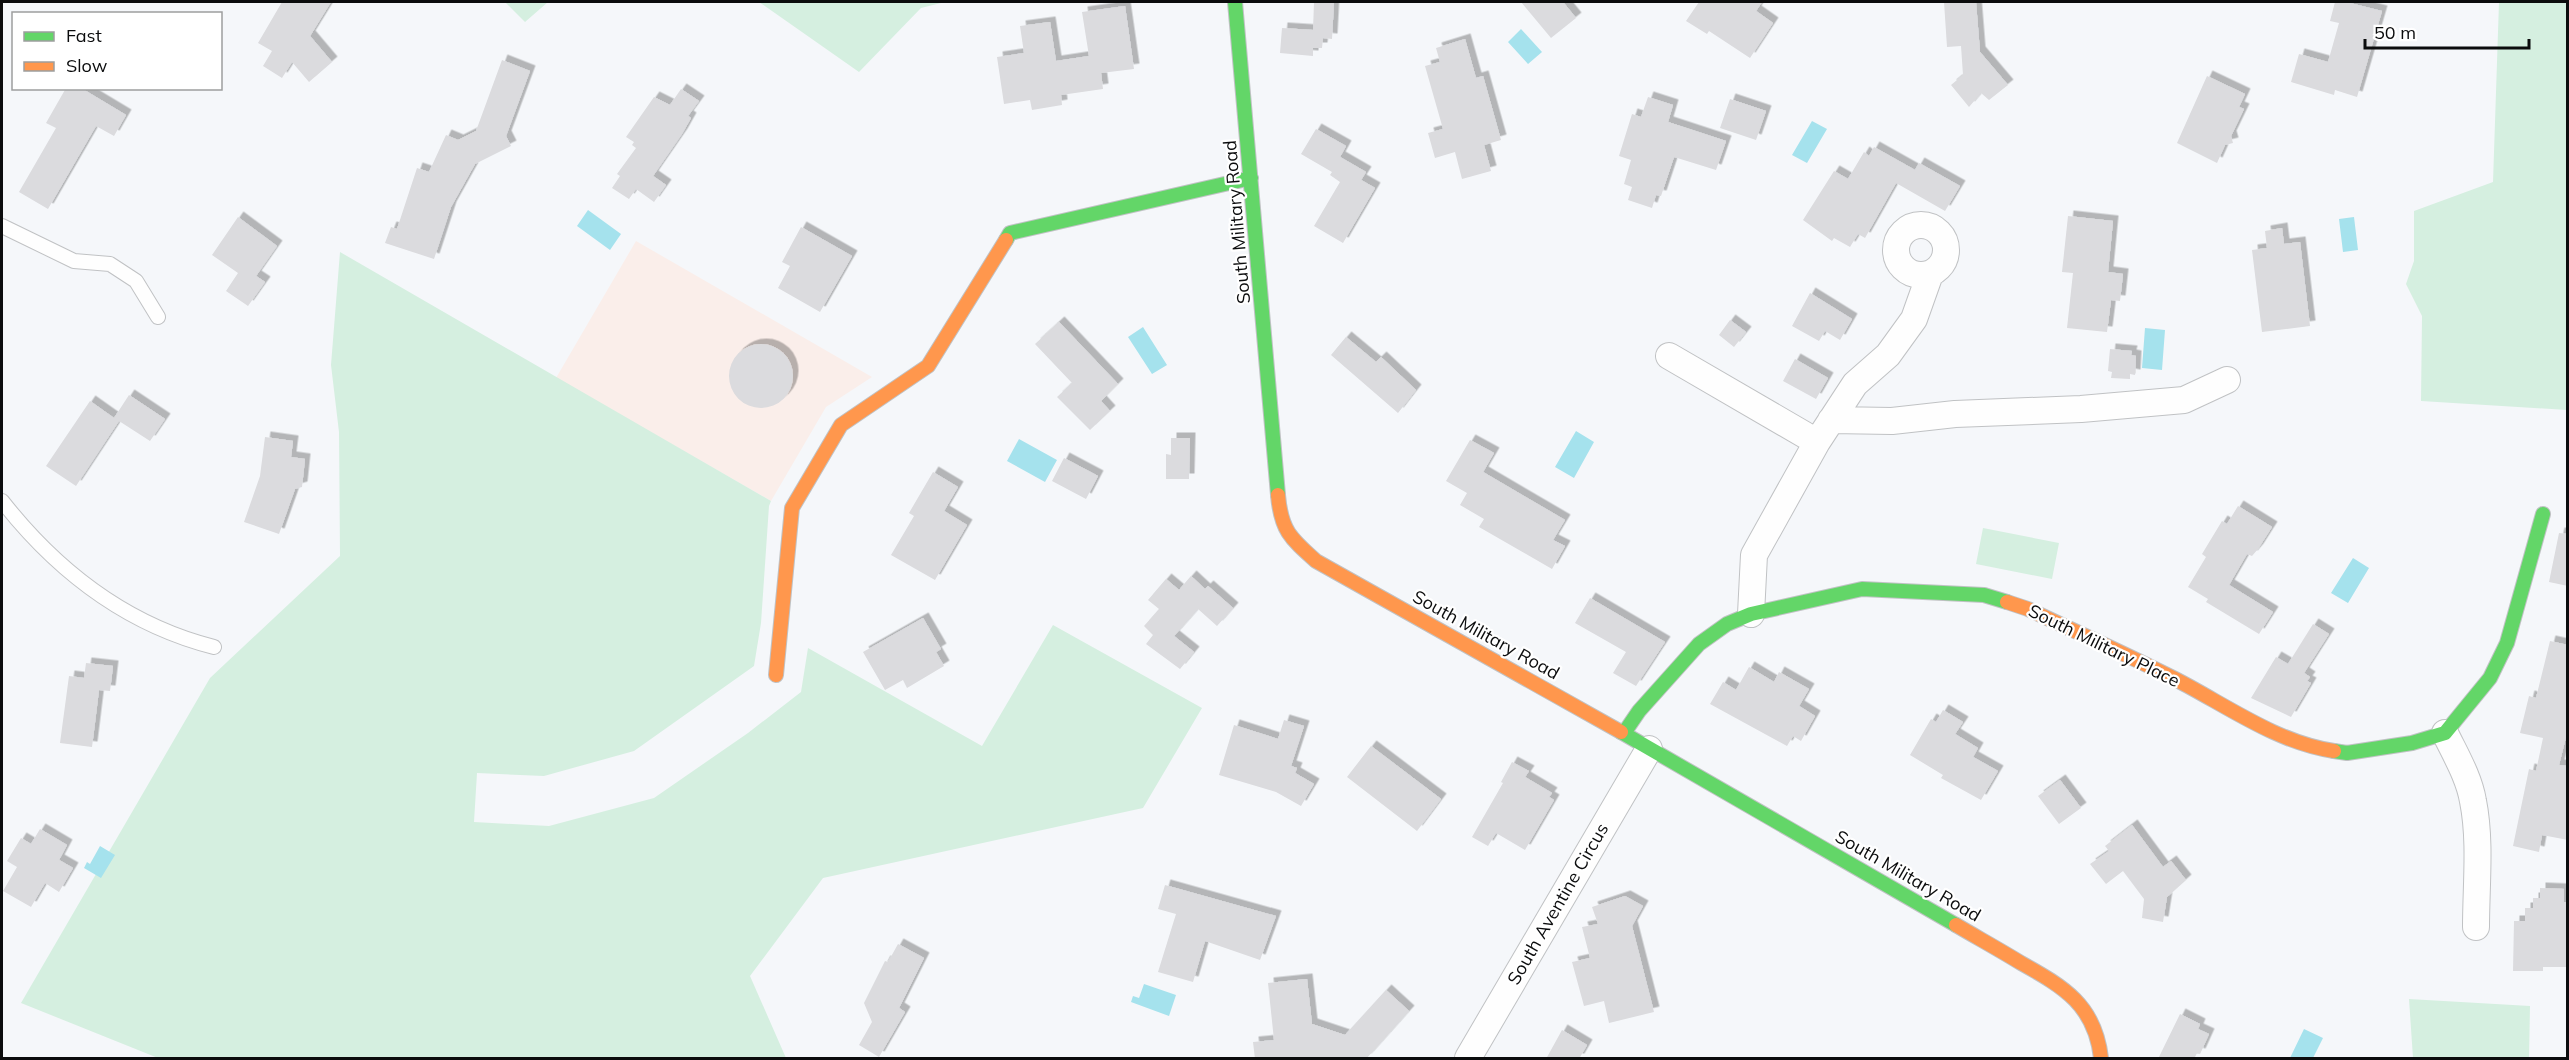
<svg xmlns="http://www.w3.org/2000/svg" width="2569" height="1060" viewBox="0 0 2569 1060" font-family="Mulish,sans-serif">
	<style>
		.industrial { fill: #faeeea }
		.green { fill: #d5efe0 }
		.water { fill: #a5e2ed }
		.building { fill: #dbdbde; filter: url(#shadow) }
		.lines { fill: none; stroke-linecap: round; stroke-linejoin: round }
		.lane-casing { stroke: #c0c2c4; stroke-width: 16 }
		.street-casing { stroke: #c0c2c4; stroke-width: 28 }
		.fast-casing { stroke: #c0c2c4; stroke-width: 16 }
		.slow-casing { stroke: #c0c2c4; stroke-width: 16 }
		.lane { stroke: #fefefe; stroke-width: 14 }
		.street { stroke: #fefefe; stroke-width: 26 }
		.fast { stroke: #63d668; stroke-width: 14 }
		.slow { stroke: #ff974d; stroke-width: 14 }
		.labels { text-anchor: middle; stroke-width: 4.5; stroke-linejoin: round; paint-order: stroke }
		.street-label { font-size: 18px; fill: #0b0c0d; stroke: #fff }
	</style>
	<defs>
		<filter id="shadow"><feDropShadow dx="5.5" dy="-5.5" stdDeviation="0" flood-color="#0004"/></filter>
	</defs>
	<rect width="100%" height="100%" fill="#f5f7fa"/>
	<path class="industrial" d="M636,241L872,377L826,407L771,501L556,378Z"/>
	<path class="green" d="M505,2H548L525,22Z
		M759,2H945L921,8L859,72Z
		M2499,2H2567V410L2421,401L2422,316L2406,284L2414,261V211L2493,182Z
		M340,252L771,501L769,506L761,623L754,666L634,751L544,776L477,773L474,822L549,826L654,798L748,733L801,692L808,648L982,746L1053,625L1202,708L1143,808L823,878L750,976L786,1058H158L21,1003L210,678L340,556L339,432L331,365Z
		M1983,528L2059,543L2052,579L1976,564Z
		M2409,999L2530,1006L2529,1058H2413Z"/>
	<path class="water" d="M1521,29L1542,52L1528,64L1508,42Z
		M1812,121L1827,129L1807,163L1792,155Z
		M588,210L621,234L610,250L577,226Z
		M2354,217L2358,250L2343,252L2339,219Z
		M1143,327L1167,365L1152,374L1128,337Z
		M2145,328L2165,330L2162,370L2142,368Z
		M1576,431L1594,442L1574,478L1555,467Z
		M1019,439L1057,460L1045,482L1007,461Z
		M2353,558L2369,568L2348,603L2331,593Z
		M100,846L115,855L101,878L84,868L87,862L90,864Z
		M1144,984L1176,995L1169,1016L1131,1002L1133,996L1139,998Z
		M2304,1029L2323,1038L2313,1058H2290Z"/>
	<path class="building" d="M282,2H331L310,36L332,62L309,82L292,62L282,78L263,66L272,51L258,43Z
		M1314,2H1334L1332,39L1323,38L1322,48H1313V56L1280,53L1282,28L1313,30Z
		M1521,2H1563L1576,18L1551,38Z
		M1699,2H1762L1756,11L1773,23L1750,58L1709,31L1707,34L1686,21Z
		M1944,2H1976L1980,52L2008,85L1989,100L1981,93L1969,107L1951,85L1963,75L1961,46L1947,47Z
		M2335,2H2346L2382,11L2357,97L2335,90L2334,95L2291,82L2299,54L2328,62L2339,23L2330,21Z
		M1125,6L1134,69L1101,73L1103,89L1061,95L1062,105L1032,110L1030,100L1004,104L997,57L1024,53L1020,26L1050,22L1056,61L1089,56L1082,12Z
		M1465,39L1476,78L1483,76L1501,140L1484,145L1491,171L1462,179L1455,152L1435,158L1428,133L1443,129L1425,66L1440,62L1436,48Z
		M502,60L530,71L506,136L511,146L475,164L451,207L434,259L385,243L391,227L397,229L417,168L429,172L446,135L458,140L476,131Z
		M2207,76L2245,94L2239,107L2244,109L2231,136L2233,143L2225,145L2217,163L2177,143Z
		M66,88H81L126,115L114,136L96,126L48,209L19,192L56,128L46,123Z
		M681,89L699,101L688,116L691,118L682,134L653,176L666,185L654,202L636,189L629,199L612,188L620,176L617,174L636,148L632,145L634,142L626,137L654,97L670,105Z
		M1648,97L1673,105L1668,122L1726,141L1716,170L1674,157L1661,196L1656,195L1652,208L1628,200L1632,187L1624,184L1631,160L1619,156L1632,114L1641,117Z
		M1730,99L1766,111L1756,140L1720,128Z
		M1316,129L1346,146L1340,157L1366,172L1361,180L1375,188L1343,243L1314,226L1340,182L1330,175L1332,172L1301,154Z
		M1874,147L1915,170L1919,163L1960,186L1945,211L1896,183L1865,238L1858,234L1850,247L1834,238L1832,241L1803,220L1834,171L1848,179L1864,152L1869,156Z
		M2068,216L2113,221L2108,272L2123,274L2120,301L2111,300L2107,332L2067,328L2073,273L2062,272Z
		M238,217L277,246L256,276L265,282L248,306L226,291L238,273L212,255Z
		M801,227L852,256L820,312L778,288L790,266L782,262Z
		M2282,228L2284,244L2300,242L2310,326L2262,332L2252,250L2267,248L2265,231Z
		M1810,293L1852,319L1840,340L1825,331L1819,341L1792,326Z
		M1730,320L1746,332L1734,347L1719,335Z
		M1059,322L1118,384L1101,401L1110,411L1090,430L1057,397L1072,383L1035,344Z
		M1346,337L1376,362L1381,357L1416,390L1398,413L1331,355Z
		M729 376a32 32 0 1 1 64 0a32 32 0 1 1-64 0Z
		M2110,349L2132,351L2131,355L2136,356L2135,375L2130,374V379L2111,378L2112,372L2108,371Z
		M1795,359L1828,378L1816,399L1783,381Z
		M129,395L165,419L150,441L119,421L76,486L46,466L90,401L114,418Z
		M265,437L293,441L291,457L305,459L302,487L295,489L279,534L244,522L260,476Z
		M1171,438H1190L1189,479H1166V454L1171,455Z
		M1470,440L1494,453L1483,472L1565,520L1553,540L1565,546L1552,569L1479,527L1484,519L1460,505L1467,493L1446,481Z
		M1064,458L1098,476L1086,499L1052,481Z
		M933,472L958,487L944,511L967,525L935,580L891,555L914,516L909,513Z
		M2238,506L2272,527L2258,549L2252,556L2247,554L2229,585L2273,612L2259,634L2206,602L2208,599L2188,587L2206,557L2202,554L2222,521L2227,524Z
		M2559,533L2568,534V586L2549,582Z
		M1191,576L1205,589L1208,586L1233,608L1217,626L1198,609L1174,636L1194,652L1180,669L1146,644L1153,635L1144,626L1159,609L1148,600L1166,579L1179,590Z
		M1590,598L1665,642L1636,686L1613,673L1626,652L1575,623Z
		M923,618L941,649L936,652L944,666L907,688L903,680L885,690L863,652Z
		M2313,624L2329,634L2304,673L2310,677L2307,681L2311,683L2291,717L2251,698L2276,657L2288,664Z
		M2550,641L2568,645V729L2559,765L2568,766V840L2542,835L2539,852L2513,846L2529,769L2536,771L2543,738L2520,733L2529,696L2536,698Z
		M86,663L113,666L110,691L99,690L92,747L60,743L69,676L84,678Z
		M1749,667L1774,682L1779,672L1809,689L1799,706L1815,716L1801,741L1793,736L1787,746L1710,704L1723,682L1736,690Z
		M1943,710L1963,722L1955,734L1978,748L1973,757L1998,771L1981,800L1941,778L1943,775L1910,755L1931,719L1936,722Z
		M1284,720L1304,726L1291,766L1297,768L1295,773L1314,784L1301,806L1276,792L1219,775L1234,725L1278,739Z
		M1371,746L1441,799L1417,831L1347,777Z
		M1512,762L1529,771L1525,777L1552,793L1549,797L1554,800L1525,850L1496,833L1488,846L1472,837L1503,783L1501,782Z
		M2060,780L2081,808L2059,824L2038,796Z
		M2132,825L2163,867L2171,861L2186,880L2167,897L2163,922L2142,918L2144,899L2123,871L2106,884L2090,864L2109,851L2105,846Z
		M40,829L67,845L59,860L73,868L59,892L45,883L31,907L3,891L17,867L7,861L21,838L31,844Z
		M1165,885L1276,916L1260,960L1205,941L1193,982L1158,972L1176,914L1158,909Z
		M2540,888L2564,889V902H2568V967H2543V971H2513L2514,921H2525V908H2533V898H2540Z
		M1625,896L1643,906L1632,926L1654,1012L1609,1023L1604,1001L1584,1006L1572,962L1590,958L1582,927L1598,924L1592,907Z
		M898,944L924,958L899,1008L905,1012L879,1057L859,1045L872,1022L864,1003L885,961L888,962Z
		M1307,979L1312,1024L1345,1035L1386,990L1409,1011L1366,1059H1255L1253,1042L1274,1040L1268,983Z
		M2180,1014L2200,1024L2198,1029L2209,1034L2200,1054L2197,1053L2194,1059H2158Z
		M1562,1030L1587,1045L1579,1059H1546Z"/>
	<g class="lines">
		<defs>
			<path id="lane" d="M2,226L74,261L110,264L136,281L158,317
				M2,501C57,571 127,625 214,647"/>
			<path id="street" d="M1896 250a25 25 0 1 1 50 0a25 25 0 1 1-50 0Z
				M1669,356L1817,442
				M1831,420L1892,421L1955,414L2081,409L2184,400L2227,380
				M1751,614L1754,555L1817,442L1855,384L1888,355L1914,319L1930,274
				M2445,733C2455,754 2469,777 2473,801C2481,841 2476,886 2476,927
				M1468,1058L1649,749"/>
			<path id="fast" d="M1235,2L1278,495
				M1006,240L1010,233L1251,178
				M1621,732L1956,925
				M1624,733L1639,711L1699,644L1727,624L1751,614L1862,589L1984,595L2007,602
				M2334,751L2347,753L2412,743L2445,733L2490,678L2507,643L2543,514"/>
			<path id="slow" d="M1278,495C1281,530 1290,538 1316,561L1621,732
				M2007,602L2028,609C2078,633 2128,655 2177,680C2227,706 2278,743 2334,751
				M776,675L792,508L841,425L928,366L1006,240
				M1956,925C1978,938 2000,950 2021,963C2064,987 2095,1005 2101,1058"/>
		</defs>
		<use href="#lane" class="lane-casing"/>
		<use href="#street" class="street-casing"/>
		<use href="#fast" class="fast-casing"/>
		<use href="#slow" class="slow-casing"/>
		<use href="#lane" class="lane"/>
		<use href="#street" class="street"/>
		<use href="#fast" class="fast"/>
		<use href="#slow" class="slow"/>
	</g>
	<g class="labels">
		<g class="street-label">
			<text transform="translate(1237 222) rotate(-95)" y="6">South Military Road</text>
			<text transform="translate(1486 635) rotate(29)" y="6">South Military Road</text>
			<text transform="translate(2104 646) rotate(26)" y="6">South Military Place</text>
			<text transform="translate(1908 876) rotate(30)" y="6">South Military Road</text>
			<text transform="translate(1558 904) rotate(-60)" y="6">South Aventine Circus</text>
		</g>
	</g>
	<rect width="2569" height="1060" fill="none" stroke="#0b0c0d" stroke-width="6"/>
	<rect x="12" y="12" width="210" height="78" fill="#ffffff" stroke="#9d9e9e" stroke-width="1.5"/>
	<rect x="24" y="32" width="30" height="9" fill="#63d668" stroke="#9d9e9e" stroke-width="1.5"/>
	<text x="66" y="42" font-size="18" fill="#0b0c0d">Fast</text>
	<rect x="24" y="62" width="30" height="9" fill="#ff974d" stroke="#9d9e9e" stroke-width="1.5"/>
	<text x="66" y="72" font-size="18" fill="#0b0c0d">Slow</text>
	<path d="M2365 39v9h164v-9" fill="none" stroke="#0b0c0d" stroke-width="3"/>
	<text x="2374" y="39" font-size="18" fill="#0b0c0d" stroke="#ffffff" stroke-width="4.5" paint-order="stroke">50 m</text>
</svg>
